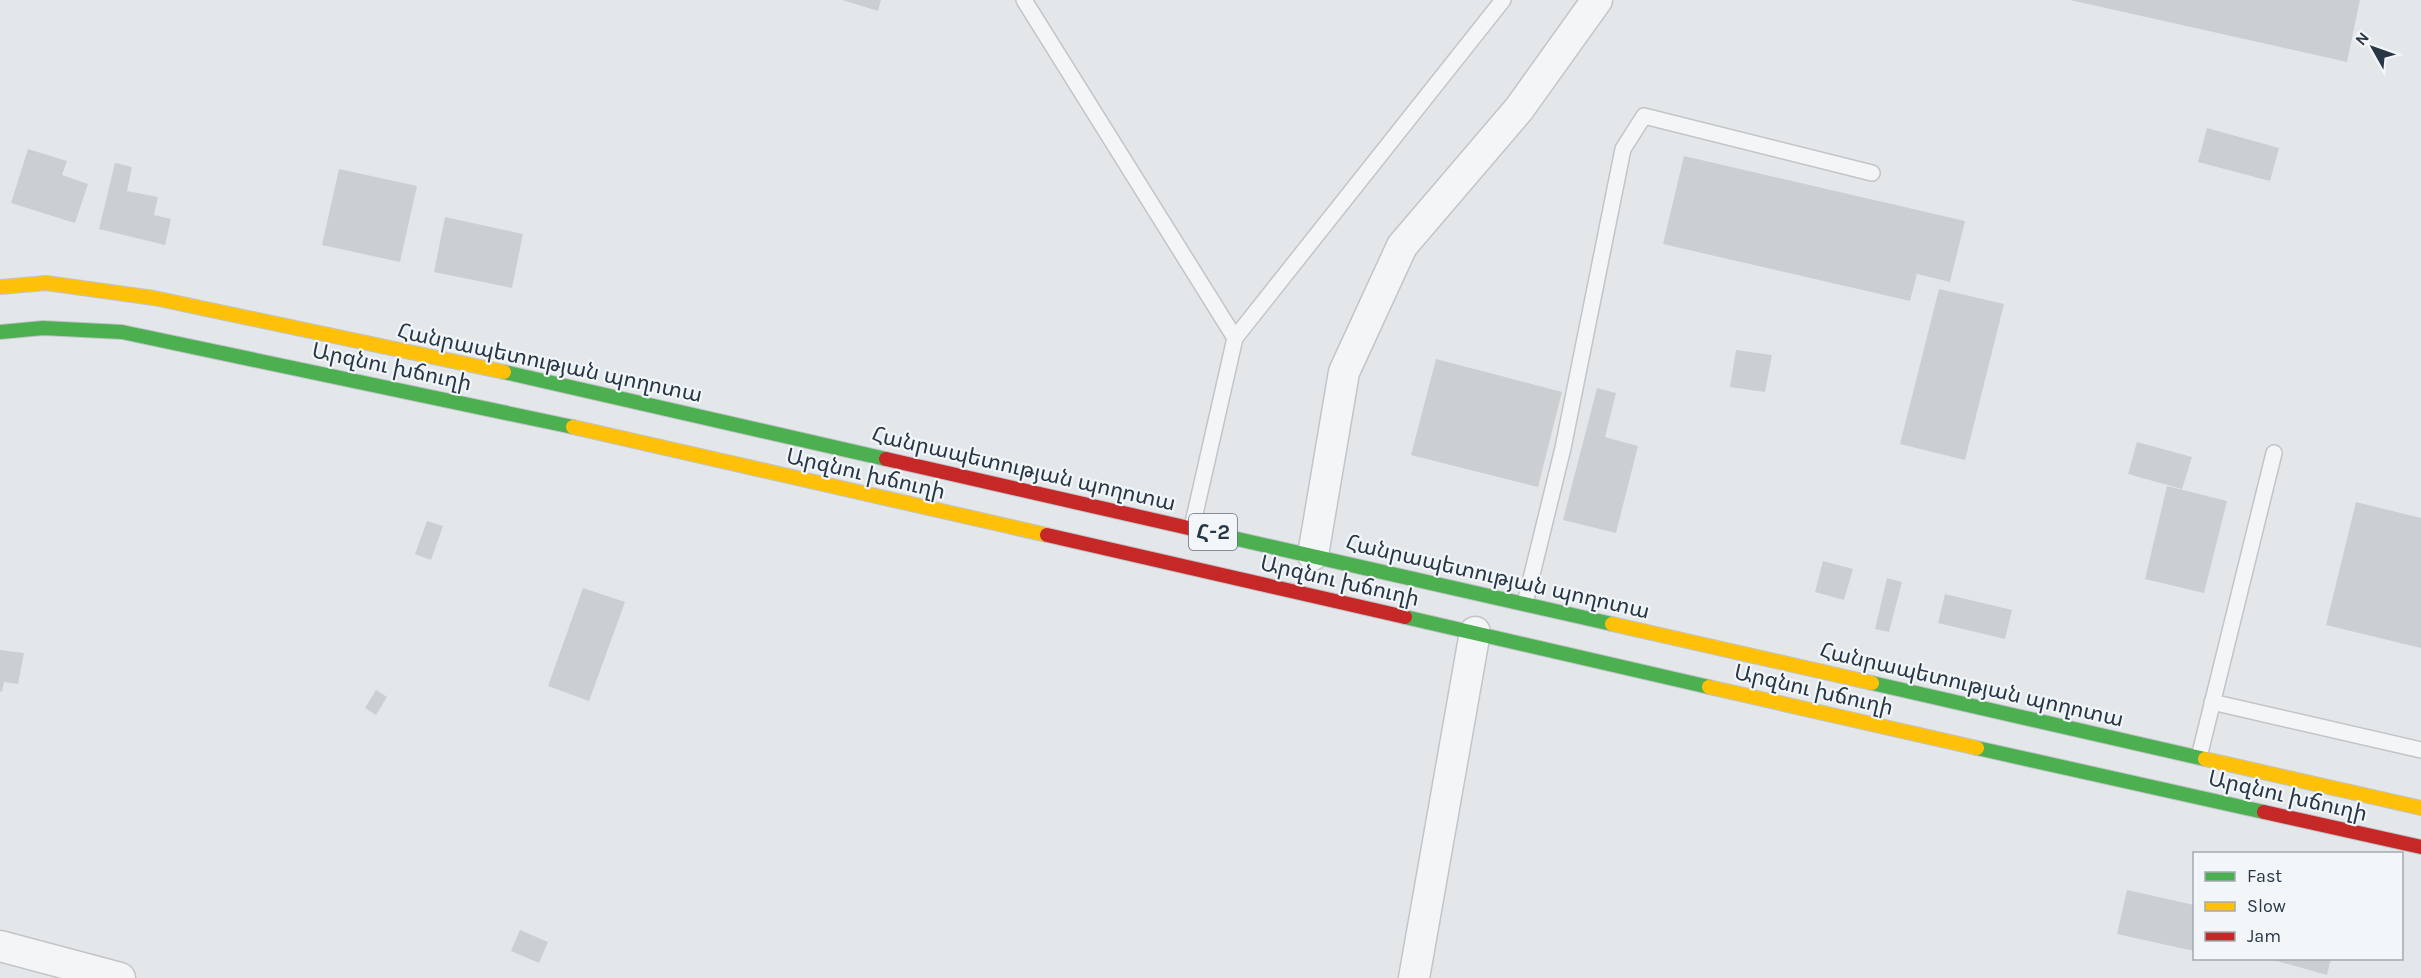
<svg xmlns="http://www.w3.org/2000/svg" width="2421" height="978" viewBox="0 0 2421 978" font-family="Karla,'Noto Sans Armenian',sans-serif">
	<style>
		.building { fill: #cccfd2 }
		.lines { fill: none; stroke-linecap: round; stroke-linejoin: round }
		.lane-casing { stroke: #c2c5c8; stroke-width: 18 }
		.street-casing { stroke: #c2c5c8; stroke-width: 33 }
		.fast-casing { stroke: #c0c4c8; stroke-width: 16 }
		.slow-casing { stroke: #c0c4c8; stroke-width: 16 }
		.jam-casing { stroke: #c0c4c8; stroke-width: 16 }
		.lane { stroke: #f3f5f6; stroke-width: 15 }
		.street { stroke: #f3f5f6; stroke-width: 30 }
		.fast { stroke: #4caf50; stroke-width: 14 }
		.slow { stroke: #ffc107; stroke-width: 14 }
		.jam { stroke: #c62828; stroke-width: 14 }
		.labels { text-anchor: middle; stroke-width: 4.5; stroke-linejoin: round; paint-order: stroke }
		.shield { fill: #f2f6f9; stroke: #65707b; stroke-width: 1.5 }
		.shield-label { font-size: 21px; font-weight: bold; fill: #283745 }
		.street-label { font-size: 22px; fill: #283745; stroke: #f2f6f9 }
	</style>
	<rect width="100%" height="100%" fill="#e4e7ea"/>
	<path class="building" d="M842,0H881L878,11Z
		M2070,0H2360L2347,62Z
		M2207,128L2279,148L2270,181L2198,162Z
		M28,149L67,161L62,175L88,184L75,223L11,203Z
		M1684,156L1965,221L1950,282L1917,274L1910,301L1663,244Z
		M115,163L132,167L127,191L158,197L154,215L171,219L165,245L99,229Z
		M339,169L417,186L400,262L322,245Z
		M445,217L523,234L512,288L434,272Z
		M1939,289L2004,304L1965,460L1900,444Z
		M1736,350L1772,355L1765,392L1730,387Z
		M1436,359L1562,392L1538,487L1411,455Z
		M1597,388L1616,393L1605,437L1638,446L1616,533L1563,520Z
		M2137,442L2192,457L2182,489L2128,474Z
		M2167,486L2227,501L2204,593L2145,579Z
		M2356,502L2421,518V648L2326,625Z
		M427,521L443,526L431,560L415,554Z
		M1823,561L1853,569L1844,600L1815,592Z
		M1887,578L1902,582L1889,632L1875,629Z
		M583,588L625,602L589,701L548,686Z
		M1945,594L2012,610L2005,639L1938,623Z
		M0,650L24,653L18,684L4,682L2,692L0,691Z
		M376,690L387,697L376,715L365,708Z
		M2127,890L2194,905V951L2117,934Z
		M520,930L548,942L539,963L511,951Z
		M2266,958H2331L2327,975Z"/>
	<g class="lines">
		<defs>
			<path id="lane" d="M1024,0L1235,338
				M1192,527L1235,338L1503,0
				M1525,603L1563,448L1623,149L1644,116L1872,173
				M2212,702L2421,750
				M2199,757L2274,453"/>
			<path id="street" d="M1313,555L1344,372L1402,246L1519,109L1597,0
				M0,946L120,978
				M1414,978L1475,632"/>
			<path id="fast" d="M0,332L43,328L122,332L573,427
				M504,372L886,459
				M1193,529L1612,624
				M1405,617L1709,687
				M1872,683L2205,759
				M1977,748L2264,812"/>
			<path id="slow" d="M0,287L46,283L154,298L504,372
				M573,427L1047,535
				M1612,624L1872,683
				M1709,687L1977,748
				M2205,759L2421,808"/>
			<path id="jam" d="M886,459L1193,529
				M1047,535L1405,617
				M2264,812L2421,847"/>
		</defs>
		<use href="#lane" class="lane-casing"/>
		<use href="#street" class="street-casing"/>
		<use href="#fast" class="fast-casing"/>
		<use href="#slow" class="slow-casing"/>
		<use href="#jam" class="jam-casing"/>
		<use href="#lane" class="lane"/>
		<use href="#street" class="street"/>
		<use href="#fast" class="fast"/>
		<use href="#slow" class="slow"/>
		<use href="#jam" class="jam"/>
	</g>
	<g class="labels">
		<rect class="shield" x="1189" y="514" width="48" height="36" rx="4.5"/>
		<g class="shield-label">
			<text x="1213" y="539">Հ-2</text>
		</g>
		<g class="street-label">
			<text transform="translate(550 362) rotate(12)" y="8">Հանրապետության պողոտա</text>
			<text transform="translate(392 366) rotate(12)" y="8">Արզնու խճուղի</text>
			<text transform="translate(1024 468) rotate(13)" y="8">Հանրապետության պողոտա</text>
			<text transform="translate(866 473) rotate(13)" y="8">Արզնու խճուղի</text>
			<text transform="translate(1498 576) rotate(13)" y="8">Հանրապետության պողոտա</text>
			<text transform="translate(1340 580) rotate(13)" y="8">Արզնու խճուղի</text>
			<text transform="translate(1972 684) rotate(13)" y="8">Հանրապետության պողոտա</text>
			<text transform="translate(1814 689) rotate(13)" y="8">Արզնու խճուղի</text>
			<text transform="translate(2288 795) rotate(13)" y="8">Արզնու խճուղի</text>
		</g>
	</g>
	<rect x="2193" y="852" width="210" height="108" fill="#f2f6f9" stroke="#a1aab1" stroke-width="1.5"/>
	<rect x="2205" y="872" width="30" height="9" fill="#4caf50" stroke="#a1aab1" stroke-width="1.5"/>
	<text x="2247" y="882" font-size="18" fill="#283745">Fast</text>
	<rect x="2205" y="902" width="30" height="9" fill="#ffc107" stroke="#a1aab1" stroke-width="1.5"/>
	<text x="2247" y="912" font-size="18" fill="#283745">Slow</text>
	<rect x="2205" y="932" width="30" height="9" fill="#c62828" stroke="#a1aab1" stroke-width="1.5"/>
	<text x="2247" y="942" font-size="18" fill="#283745">Jam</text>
	<g transform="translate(2373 48) rotate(310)" stroke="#f2f6f9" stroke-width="4.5" paint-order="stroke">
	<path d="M0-4.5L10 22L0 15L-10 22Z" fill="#283745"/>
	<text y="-9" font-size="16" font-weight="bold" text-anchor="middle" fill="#283745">N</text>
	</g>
</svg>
